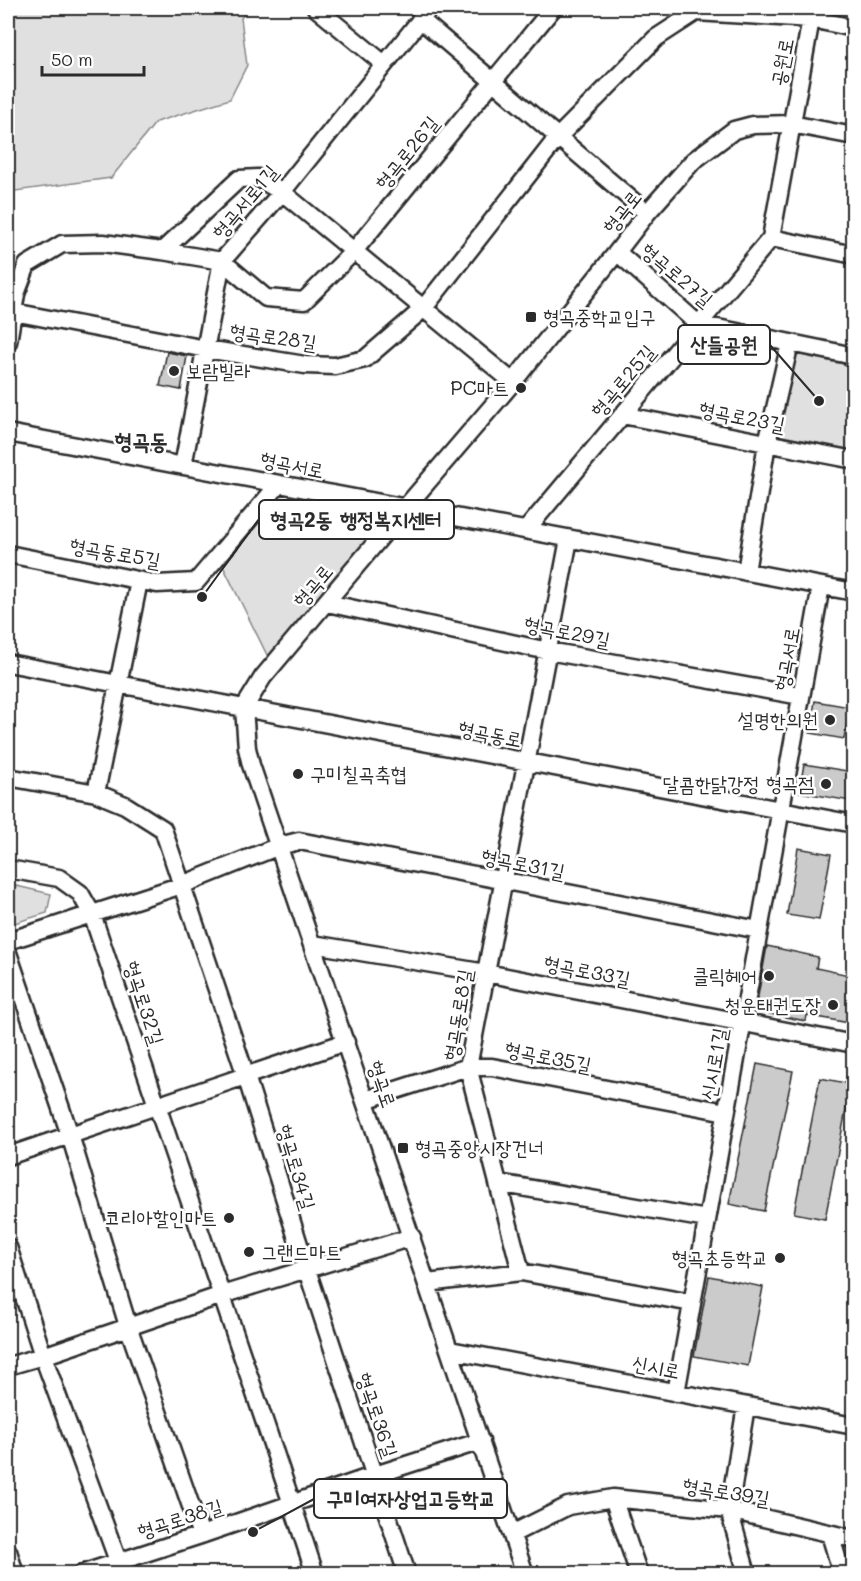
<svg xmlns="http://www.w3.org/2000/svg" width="861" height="1581" viewBox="0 0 861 1581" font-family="Mali,'Poor Story',sans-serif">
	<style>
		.green { fill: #e0e0e0; stroke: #868686; stroke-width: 1.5 }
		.building { fill: #cbcbcb; stroke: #2b2b2b; stroke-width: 1.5 }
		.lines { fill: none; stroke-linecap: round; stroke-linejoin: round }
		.minor-casing { stroke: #2b2b2b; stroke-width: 21 }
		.minor { stroke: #fff; stroke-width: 16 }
		.poi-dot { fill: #2b2b2b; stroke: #fff; stroke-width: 2 }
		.labels { text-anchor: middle; stroke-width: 5; stroke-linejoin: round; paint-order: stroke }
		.street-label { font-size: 20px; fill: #2b2b2b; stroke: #fff }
		.poi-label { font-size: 20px; fill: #2b2b2b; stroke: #fff; text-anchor: end }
		.quarter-label { font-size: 22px; font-weight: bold; fill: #2b2b2b; stroke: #fff }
		.leader { fill: none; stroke: #2b2b2b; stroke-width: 2 }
		.callout-dot { fill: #2b2b2b; stroke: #fff; stroke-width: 2 }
		.callout { fill: #fff; stroke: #2b2b2b; stroke-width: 2 }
		.callout-label { font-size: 21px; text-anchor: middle; font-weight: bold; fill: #2b2b2b }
	</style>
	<rect width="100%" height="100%" fill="#fff"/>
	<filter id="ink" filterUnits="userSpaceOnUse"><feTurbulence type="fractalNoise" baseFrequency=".0167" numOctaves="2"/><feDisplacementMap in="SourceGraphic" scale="12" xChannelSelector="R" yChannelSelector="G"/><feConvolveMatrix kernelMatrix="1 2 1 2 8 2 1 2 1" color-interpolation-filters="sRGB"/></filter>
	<g filter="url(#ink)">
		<path class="green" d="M8,8H248L241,18L247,65L230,99L156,122L111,178L8,192Z
			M795,354L853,366L854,443L852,451L778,436Z
			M272,502L375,530L269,659L223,566Z
			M8,884L51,894L47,913L8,925Z"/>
		<path class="building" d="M167,352L187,356L181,390L160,386Z
			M815,701L850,707L844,739L810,733Z
			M804,764L854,772L850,801L799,792Z
			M798,848L831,854L819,920L787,915Z
			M767,946L818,957L816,968L854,976V1024L807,1015L806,1021L760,1012L756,1007Z
			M757,1064L793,1071L764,1211L729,1204Z
			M820,1078L851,1084L825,1219L794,1213Z
			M709,1276L763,1287L748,1366L694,1356Z"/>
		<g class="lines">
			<defs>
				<path id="minor" d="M316,8L384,64
					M420,19L647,213
					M771,238L854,255
					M162,251L239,179L258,178L282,192L513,382
					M617,252L698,324L854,356
					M8,311L206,349L305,365L335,366L365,359L423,309L558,137L656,38L696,12L811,19L854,28
					M8,342L16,294L27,265L62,244L103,243L162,251L222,261L266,298L304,301L354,251L553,8
					M622,415L854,460
					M8,433L854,592
					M183,466L222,261L282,192L430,8
					M526,530L771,238L813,8
					M8,554L157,584L196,582L279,484
					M746,572L767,443L790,343
					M327,603L548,651L801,696
					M8,663L854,824
					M8,777L96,793L125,805L163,829L246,1076L307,1270L407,1574
					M96,793L139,581
					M8,869L59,878L80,893L92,914C166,1134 243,1353 315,1574
					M8,941L182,885L279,846L299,841L759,930
					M313,944L486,973L854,1044
					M8,953L70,1135L128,1326L201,1535
					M365,1100L468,1067H492L726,1112
					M8,1156L346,1042
					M498,1183L707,1219
					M8,1247L43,1356L118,1561
					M521,1272L468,1067L569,539
					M427,1283L521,1272L692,1303
					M450,1350L854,1426
					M8,1366L43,1356L222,1295L412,1237
					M676,1393L821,586
					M746,1406L729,1510L747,1574
					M613,1498L639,1574
					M512,1534L568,1506L613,1498L729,1510L854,1539
					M830,1534L842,1574
					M8,1551L15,1574
					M81,1574L201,1535L375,1475L481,1441
					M525,1574L251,765L247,748L244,708L263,677L405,508L513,382L617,252L647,213L693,161L734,130L753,125L791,124L854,136"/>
			</defs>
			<use href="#minor" class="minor-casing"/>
			<use href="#minor" class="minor"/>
		</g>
	</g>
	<g class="poi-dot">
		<rect x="525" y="311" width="12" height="12" rx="3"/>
		<circle cx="174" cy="371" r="6"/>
		<circle cx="521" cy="388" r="6"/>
		<circle cx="830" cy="720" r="6"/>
		<circle cx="298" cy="774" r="6"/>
		<circle cx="826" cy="784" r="6"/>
		<circle cx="769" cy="976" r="6"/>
		<circle cx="833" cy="1005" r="6"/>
		<rect x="397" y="1142" width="12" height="12" rx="3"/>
		<circle cx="229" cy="1218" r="6"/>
		<circle cx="249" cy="1252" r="6"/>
		<circle cx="780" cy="1258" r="6"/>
	</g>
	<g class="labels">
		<g class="street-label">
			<text transform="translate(782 62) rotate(-79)" y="7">공원로</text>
			<text transform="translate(407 153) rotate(-51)" y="7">형곡로26길</text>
			<text transform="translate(245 202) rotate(-50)" y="7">형곡서로1길</text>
			<text transform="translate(622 212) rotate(-52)" y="7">형곡로</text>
			<text transform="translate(677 275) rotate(40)" y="7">형곡로27길</text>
			<text transform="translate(273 337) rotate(8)" y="7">형곡로28길</text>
			<text transform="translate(623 381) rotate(-50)" y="7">형곡로25길</text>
			<text transform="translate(742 417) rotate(11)" y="7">형곡로23길</text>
			<text transform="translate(292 465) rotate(11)" y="7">형곡서로</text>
			<text transform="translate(115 553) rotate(10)" y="7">형곡동로5길</text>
			<text transform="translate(313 586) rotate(-50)" y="7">형곡로</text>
			<text transform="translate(567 632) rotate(11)" y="7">형곡로29길</text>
			<text transform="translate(787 659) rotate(-80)" y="7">형곡서로</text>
			<text transform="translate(490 734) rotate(11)" y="7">형곡동로</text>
			<text transform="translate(523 864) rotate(11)" y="7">형곡로31길</text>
			<text transform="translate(587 971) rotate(11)" y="7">형곡로33길</text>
			<text transform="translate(144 1003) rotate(72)" y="7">형곡로32길</text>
			<text transform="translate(458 1015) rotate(-81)" y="7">형곡동로8길</text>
			<text transform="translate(548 1057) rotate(11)" y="7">형곡로35길</text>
			<text transform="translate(714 1064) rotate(-80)" y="7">신시로1길</text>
			<text transform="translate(382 1084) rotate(71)" y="7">형곡로</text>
			<text transform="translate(296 1167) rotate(73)" y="7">형곡로34길</text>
			<text transform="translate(656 1367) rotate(11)" y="7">신시로</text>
			<text transform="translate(377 1415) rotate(71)" y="7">형곡로36길</text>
			<text transform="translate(726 1492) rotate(9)" y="7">형곡로39길</text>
			<text transform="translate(180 1519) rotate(-18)" y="7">형곡로38길</text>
		</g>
		<g class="poi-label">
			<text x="543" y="324" text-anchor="start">형곡중학교입구</text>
			<text x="186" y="378" text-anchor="start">보람빌라</text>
			<text x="509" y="395">PC마트</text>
			<text x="818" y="727">설명한의원</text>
			<text x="310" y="781" text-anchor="start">구미칠곡축협</text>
			<text x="814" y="791">달콤한닭강정 형곡점</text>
			<text x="757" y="983">클릭헤어</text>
			<text x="821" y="1012">청운태권도장</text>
			<text x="415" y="1155" text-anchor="start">형곡중앙시장건너</text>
			<text x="217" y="1225">코리아할인마트</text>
			<text x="261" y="1259" text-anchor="start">그랜드마트</text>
			<text x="768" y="1265">형곡초등학교</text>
		</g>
		<g class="quarter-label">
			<text x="141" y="449">형곡동</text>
		</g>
	</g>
	<path class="leader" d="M819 401L770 345M202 597L259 519M253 1532L314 1499"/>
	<g class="callout-dot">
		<circle cx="819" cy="401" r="6"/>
		<circle cx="202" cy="597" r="6"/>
		<circle cx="253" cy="1532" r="6"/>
	</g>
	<g class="callout">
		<rect x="678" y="325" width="92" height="39" rx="6"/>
		<rect x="259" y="500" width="195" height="39" rx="6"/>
		<rect x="314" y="1479" width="193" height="39" rx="6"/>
	</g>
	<g class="callout-label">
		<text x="724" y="352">산들공원</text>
		<text x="356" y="527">형곡2동 행정복지센터</text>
		<text x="411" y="1506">구미여자상업고등학교</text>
	</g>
	<rect width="861" height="1581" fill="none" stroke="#fff" stroke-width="30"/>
	<rect x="15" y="15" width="831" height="1551" fill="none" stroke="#2b2b2b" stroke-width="2" filter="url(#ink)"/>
	<path d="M42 66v9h102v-9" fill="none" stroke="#2b2b2b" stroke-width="3"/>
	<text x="51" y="66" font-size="18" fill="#2b2b2b" stroke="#ffffff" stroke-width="4.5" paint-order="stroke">50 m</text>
</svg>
